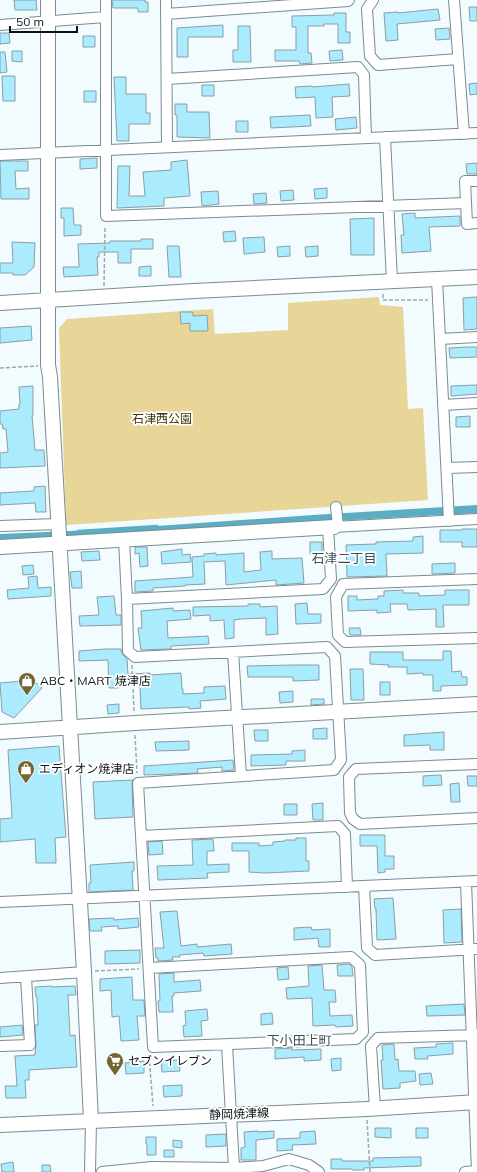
<svg xmlns="http://www.w3.org/2000/svg" width="477" height="1172" viewBox="0 0 477 1172" font-family="Mulish,'Noto Sans JP',sans-serif">
	<style>
		.green { fill: #e8d698 }
		.water { fill: #5badc3 }
		.lines { fill: none; stroke-linecap: round; stroke-linejoin: round }
		.stream { stroke: #5badc3; stroke-width: 2.5 }
		.building { fill: #abebfe; stroke: #8b9ea4 }
		.street-casing { stroke: #798c92; stroke-width: 12 }
		.secondary-casing { stroke: #798c92; stroke-width: 16 }
		.path { stroke: #a0a8aa; stroke-width: 1.5; stroke-dasharray: 4 2; stroke-linecap: butt }
		.street { stroke: #fff; stroke-width: 10 }
		.secondary { stroke: #fff; stroke-width: 14 }
		.labels { text-anchor: middle; stroke-width: 3.5; stroke-linejoin: round; paint-order: stroke }
		.park-label { font-size: 12px; fill: #423500; stroke: #fff }
		.poi-label { font-size: 12px; fill: #0b1214; stroke: #fff; text-anchor: start }
		.street-label { font-size: 12px; fill: #0b1214; stroke: #fff }
		.neighbourhood-label { font-size: 13px; fill: #3c4d53; stroke: #fff }
	</style>
	<rect width="100%" height="100%" fill="#f2fbfd"/>
	<path class="green" d="M379,297L380,305L403,307L408,409L423,408L428,500L66,525L59,328L67,319L213,309L215,334L288,330V303Z"/>
	<path class="water" d="M477,505V513L0,540V534L114,529L313,515Z"/>
	<g class="lines">
		<path class="stream" d="M78,531L157,526"/>
	</g>
	<path class="building" d="M14,0H36L37,10H15Z
		M112,0H145V2H148V12H138V8H113Z
		M469,7H477V21H470Z
		M438,9L440,20L397,24L398,40L386,41L384,13L398,12V13Z
		M334,13H346V32H350V43H338V24H324V26H308V53H311L312,63L300,64L299,61H275V50H296V27H292V16L334,15Z
		M223,25V37H188V57H177V28Z
		M238,26H250L251,62H233V50H238Z
		M449,28L450,39L436,40L435,29Z
		M0,33H9L10,43L0,44Z
		M83,36H95V47H83Z
		M342,50L343,60L330,61L329,51Z
		M12,51H22V62L12,61Z
		M0,52H5L7,72L0,73Z
		M2,76H15V101H3Z
		M114,77H126V94H146V113H150V124H129V141H117Z
		M477,83V94L470,95L469,84Z
		M349,84L350,96L332,97L333,117L316,118L315,97L296,98L295,87L312,86L313,87Z
		M202,85H214V96H202Z
		M84,91H96V102H84Z
		M175,104H187V112H209L210,138L177,137V115H175Z
		M310,115L311,126L271,128L270,117Z
		M356,117L357,128L336,130L335,119Z
		M236,121H248V132H236Z
		M97,158V168L80,169V159Z
		M187,160L190,196L164,198V206L117,208L118,166H130L129,196H145L143,172L171,170V162Z
		M0,161H28V171H15L16,189L29,188V199H1Z
		M477,163V174H467L466,164Z
		M327,188V198L315,199L314,189Z
		M293,190L294,200L281,201L280,191Z
		M218,191L219,204L202,206L201,192Z
		M266,193L267,203L254,204L253,194Z
		M61,208H73L74,225H81V235L64,236V218H61Z
		M415,213V218L460,216V226L429,227L431,251L402,253L401,235H404L402,214Z
		M374,218V255H351L350,219Z
		M235,231L236,241L224,242L223,232Z
		M264,237L265,252L244,254L243,238Z
		M141,239H153V249H131V263H118V252H99V257H97L98,275L64,277L63,267H79L78,244L110,243V241H141Z
		M12,242L35,243L34,267L25,275H13V273H0V263H13Z
		M167,246H179L181,277H169Z
		M290,246V256L278,257L277,247Z
		M318,246V256L306,257L305,247Z
		M151,266V276H139V267Z
		M477,297V329L464,330L463,298Z
		M180,312H193V316L207,315L208,331H190V323L181,324Z
		M31,326L32,340L0,343V328Z
		M467,347H477V357L450,358L449,348Z
		M477,385V394L451,396V386Z
		M33,386V416H32L35,450H44L45,466L0,468V453L8,452L6,429H3L2,424H0V411L19,409V404H20L19,387Z
		M470,416V427H456V417Z
		M45,486L46,512H36L35,503L0,505V493L34,491V487Z
		M462,529H477V547H462V542H440V530H462Z
		M423,536V553L386,554L387,576L347,577L346,545L376,544V542L413,541V537Z
		M310,542H322V553L310,554Z
		M135,547H147L148,566L140,567L139,553L135,554Z
		M182,549V555L190,554L191,562L162,564L161,552Z
		M99,551L100,560L82,561L81,552Z
		M272,551V559L302,558L304,583L276,585V580L226,585L225,561L204,562L205,584L185,585V586L153,588V591L135,592V581L193,577L192,557L204,556V554L216,553V555L244,553V572L261,570L260,552Z
		M455,563V573L432,574V564Z
		M33,565L34,574L23,575L22,566Z
		M81,571L82,588H72L70,572Z
		M37,576L38,588L51,587V596L8,599L7,590L29,588L28,577Z
		M403,590V593H419V596L445,595V590H469V605H443L444,627H436V609L408,610L407,604H390L391,612L377,613V610L348,611V596H357V600L377,599H378V596H384V591Z
		M114,596L116,615H121V625L80,626L79,616L99,615L97,597Z
		M307,603L308,614H321V623L296,624L295,604Z
		M248,604H260V607L277,606L278,634L266,635V618L240,619L234,620V638L225,639L224,620L210,621V615L193,616V607L248,606Z
		M173,608V611L190,610L191,619L167,621L168,638L208,636L209,644L171,646V649L141,650L138,628H142L141,611Z
		M349,628H360L361,635H350Z
		M105,649H121L122,654L127,659L128,674L150,673V675L181,673L182,689H183V694L204,693V687L225,686L226,699L200,701L201,708L189,709V707L141,709L140,687H138V683L120,684L119,688H109L108,660L79,661V651Z
		M443,651H451L452,672L461,671L462,677H467V685L441,686V691H433V675H423V673L407,674V667H388L389,665L370,664V652H403V660H443Z
		M293,665H319V680L293,681V677H248L247,666Z
		M350,669H363L364,700H351Z
		M33,680L42,688L14,718L2,712L0,683Z
		M380,682H390V695H380Z
		M293,691V702L280,703L279,692Z
		M311,699H324V704L311,705Z
		M119,704V713L108,714L107,705Z
		M327,728V739H313V729Z
		M254,730H268V741H255Z
		M444,732V750H430V745L404,746V735Z
		M189,741V750L156,751L155,742Z
		M59,746L66,837L55,838L56,863H36L35,839L0,842V819L12,818L8,750Z
		M305,750V761H286V765L251,766V755L292,754V751Z
		M233,760L234,770L222,771V767L197,769L198,773L144,775V766Z
		M441,775L442,785L423,786V776Z
		M467,776H477V786H468Z
		M133,780L132,783L133,817L95,819L93,782Z
		M459,783L460,802H451L450,784Z
		M323,803V820H313L312,804Z
		M284,804H297V815H284Z
		M360,835H385V856H394V869H385V872L378,873L377,846H360Z
		M296,838H306V861H309V871L265,873L249,872V851H232V843H259V846L273,845V842L285,841V840H296Z
		M213,839L214,851H207V865L229,864V872L207,873L208,878L158,880L157,866L193,865L192,840Z
		M162,841L163,854L149,855L148,842Z
		M134,862V871H132L133,890L89,892V883H91L90,865Z
		M393,898L396,939L377,940L376,909H375L374,899Z
		M461,909L462,942L444,943L443,910Z
		M177,911L181,946L197,944V947L231,944L232,954L204,956L203,953L179,955L180,957H172L173,960L158,961V958H156L155,948H164L160,912Z
		M114,918V920L138,918L139,927L118,929V926L101,927L102,931H90L89,919Z
		M311,927L312,930L330,929V947H319L318,938L294,940V928Z
		M140,950V963L105,964V951Z
		M349,964L352,967L353,976H338L337,965Z
		M322,965L324,990H335L336,1002H329L330,1016L352,1015L353,1026L336,1027L335,1025L313,1026L312,998L287,999L286,988L309,986L308,966Z
		M288,967L289,979L278,980L277,968Z
		M174,973V982L200,980L201,991L174,993V996H172L173,1012H159L158,1001H160L159,974Z
		M132,977L133,1000H144L145,1016H137L139,1040L121,1041L119,1016L112,1017L111,990L100,991V979Z
		M52,986V987L75,986L76,995H68L70,1036L75,1035L77,1067L29,1070V1080H25L26,1098H6L5,1086H17L15,1056L35,1055L36,1045L35,1025H38L37,997H36L35,987Z
		M464,1004L465,1015L427,1016L426,1006Z
		M207,1009L208,1020L201,1021L202,1036L184,1037L183,1026L186,1025L185,1011Z
		M272,1013L273,1024L261,1025V1014Z
		M22,1025L23,1035L0,1037V1027Z
		M453,1043V1054L427,1056L428,1059H415L414,1048L436,1047V1044Z
		M394,1044L395,1060L398,1059L399,1071H415L416,1081L400,1083V1088L383,1089L381,1060H383L382,1045Z
		M292,1048V1050L321,1049V1060L304,1061V1057L275,1059V1049Z
		M341,1058V1070L332,1071L331,1059Z
		M179,1060L180,1071L162,1072L161,1061Z
		M144,1061V1073L126,1074L125,1063Z
		M431,1073L433,1084L420,1085L419,1074Z
		M182,1085V1096L164,1097L163,1086Z
		M375,1128H391V1138L375,1137Z
		M416,1128H428V1138H416Z
		M258,1131V1132L274,1131V1138L256,1140V1160H241V1148L245,1147L244,1132Z
		M315,1131L316,1144L292,1145L293,1150L277,1151V1139L300,1138V1132Z
		M226,1134V1146L206,1147V1135Z
		M146,1137H156V1155H147V1144H146Z
		M173,1140L182,1141V1148L173,1147Z
		M164,1150H174V1157H164Z
		M409,1157H421V1166L364,1168V1170H352V1169H331V1159H342V1161H373V1158Z
		M13,1162L14,1172H2L1,1164Z
		M42,1165H50L51,1172H42Z"/>
	<g class="lines">
		<defs>
			<path id="street" d="M106,0V216L466,203
				M166,0L167,147
				M373,0L367,9L370,56L378,65L458,59
				M454,0L464,134
				M166,14L348,1L349,0
				M0,25L105,17
				M167,79L358,67L364,75L366,138
				M385,137L392,281
				M0,155L477,133
				M477,181H465L467,224L477,223
				M437,279L449,521
				M440,339L477,337
				M443,405L477,403
				M447,468L477,467
				M336,507L338,526
				M0,526L58,524
				M334,527L477,519
				M124,540L127,599
				M477,579L343,584L336,597L338,635L345,642L477,638
				M233,652L241,776
				M477,764L356,769L349,777L350,813L353,819L360,824L477,818
				M141,836L338,826L345,834L347,887
				M466,882L477,1172
				M364,886L367,948L375,955L477,949
				M0,902L477,881
				M149,968L351,957L360,965L363,1032L356,1039L153,1047L138,783L334,770L341,760L335,656L327,647L135,657L128,651L127,599L323,589L331,579L328,527
				M0,978L84,972
				M227,1045L234,1168
				M0,1046L30,1045L26,977
				M375,1108L371,1046L378,1038L477,1035
				M90,1172L91,1121
				M102,1172L152,1167L234,1168L263,1166L289,1159L309,1165L319,1172
				M465,1172L477,1171"/>
			<path id="secondary" d="M48,0V365L50,377L84,972L91,1121
				M0,303L194,291L477,277
				M0,547L334,527
				M0,732L135,723L477,704
				M0,1125L367,1109L477,1102"/>
		</defs>
		<use href="#street" class="street-casing"/>
		<use href="#secondary" class="secondary-casing"/>
		<path class="path" d="M104,286L105,226
			M383,294V300H428
			M0,368L38,366
			M132,665L134,711
			M135,735L137,773
			M95,971L139,969
			M149,1056L153,1106
			M367,1120L370,1172"/>
		<use href="#street" class="street"/>
		<use href="#secondary" class="secondary"/>
	</g>
	<defs>
		<symbol id="shop-pin" viewBox="-11 -11 22 30"><path d="M0 17L-7.5 6A9.5 9.5 0 1 1 7.5 6Z" fill="#746533" stroke="#fff"/><path d="M-5-2.5h2.3a2.7 3.5 0 0 1 5.4 0H5L5.5 6h-11ZM-1.5-2.5h3a1.5 2.3 0 0 0-3 0Z" fill="#fff"/></symbol>
		<symbol id="supermarket-pin" viewBox="-11 -11 22 30"><path d="M0 17L-7.5 6A9.5 9.5 0 1 1 7.5 6Z" fill="#746533" stroke="#fff"/><path d="M-6-5.5h2.5l.6 2H6L4.5 2H-2.5L-4.4-4H-6ZM-1.5 3.2a1.3 1.3 0 1 0 .1 0ZM3 3.2a1.3 1.3 0 1 0 .1 0Z" fill="#fff"/></symbol>
	</defs>
	<g fill-rule="evenodd">
		<use href="#shop-pin" x="17" y="671" width="20" height="27"/>
		<use href="#shop-pin" x="16" y="759" width="20" height="27"/>
		<use href="#supermarket-pin" x="105" y="1051" width="20" height="27"/>
	</g>
	<g class="labels">
		<g class="park-label">
			<text x="162" y="423">石津西公園</text>
		</g>
		<g class="poi-label">
			<text x="40" y="685">ABC・MART 焼津店</text>
			<text x="39" y="773">エディオン焼津店</text>
			<text x="128" y="1065">セブンイレブン</text>
		</g>
		<g class="street-label">
			<text transform="translate(239 1114) rotate(-2)" y="4">静岡焼津線</text>
		</g>
		<g class="neighbourhood-label">
			<text x="344" y="563">石津二丁目</text>
			<text x="299" y="1045">下小田上町</text>
		</g>
	</g>
	<path d="M10 26v6h67v-6" fill="none" stroke="#0b1214" stroke-width="2"/>
	<text x="16" y="26" font-size="12" fill="#0b1214" stroke="#ffffff" stroke-width="3" paint-order="stroke">50 m</text>
</svg>
